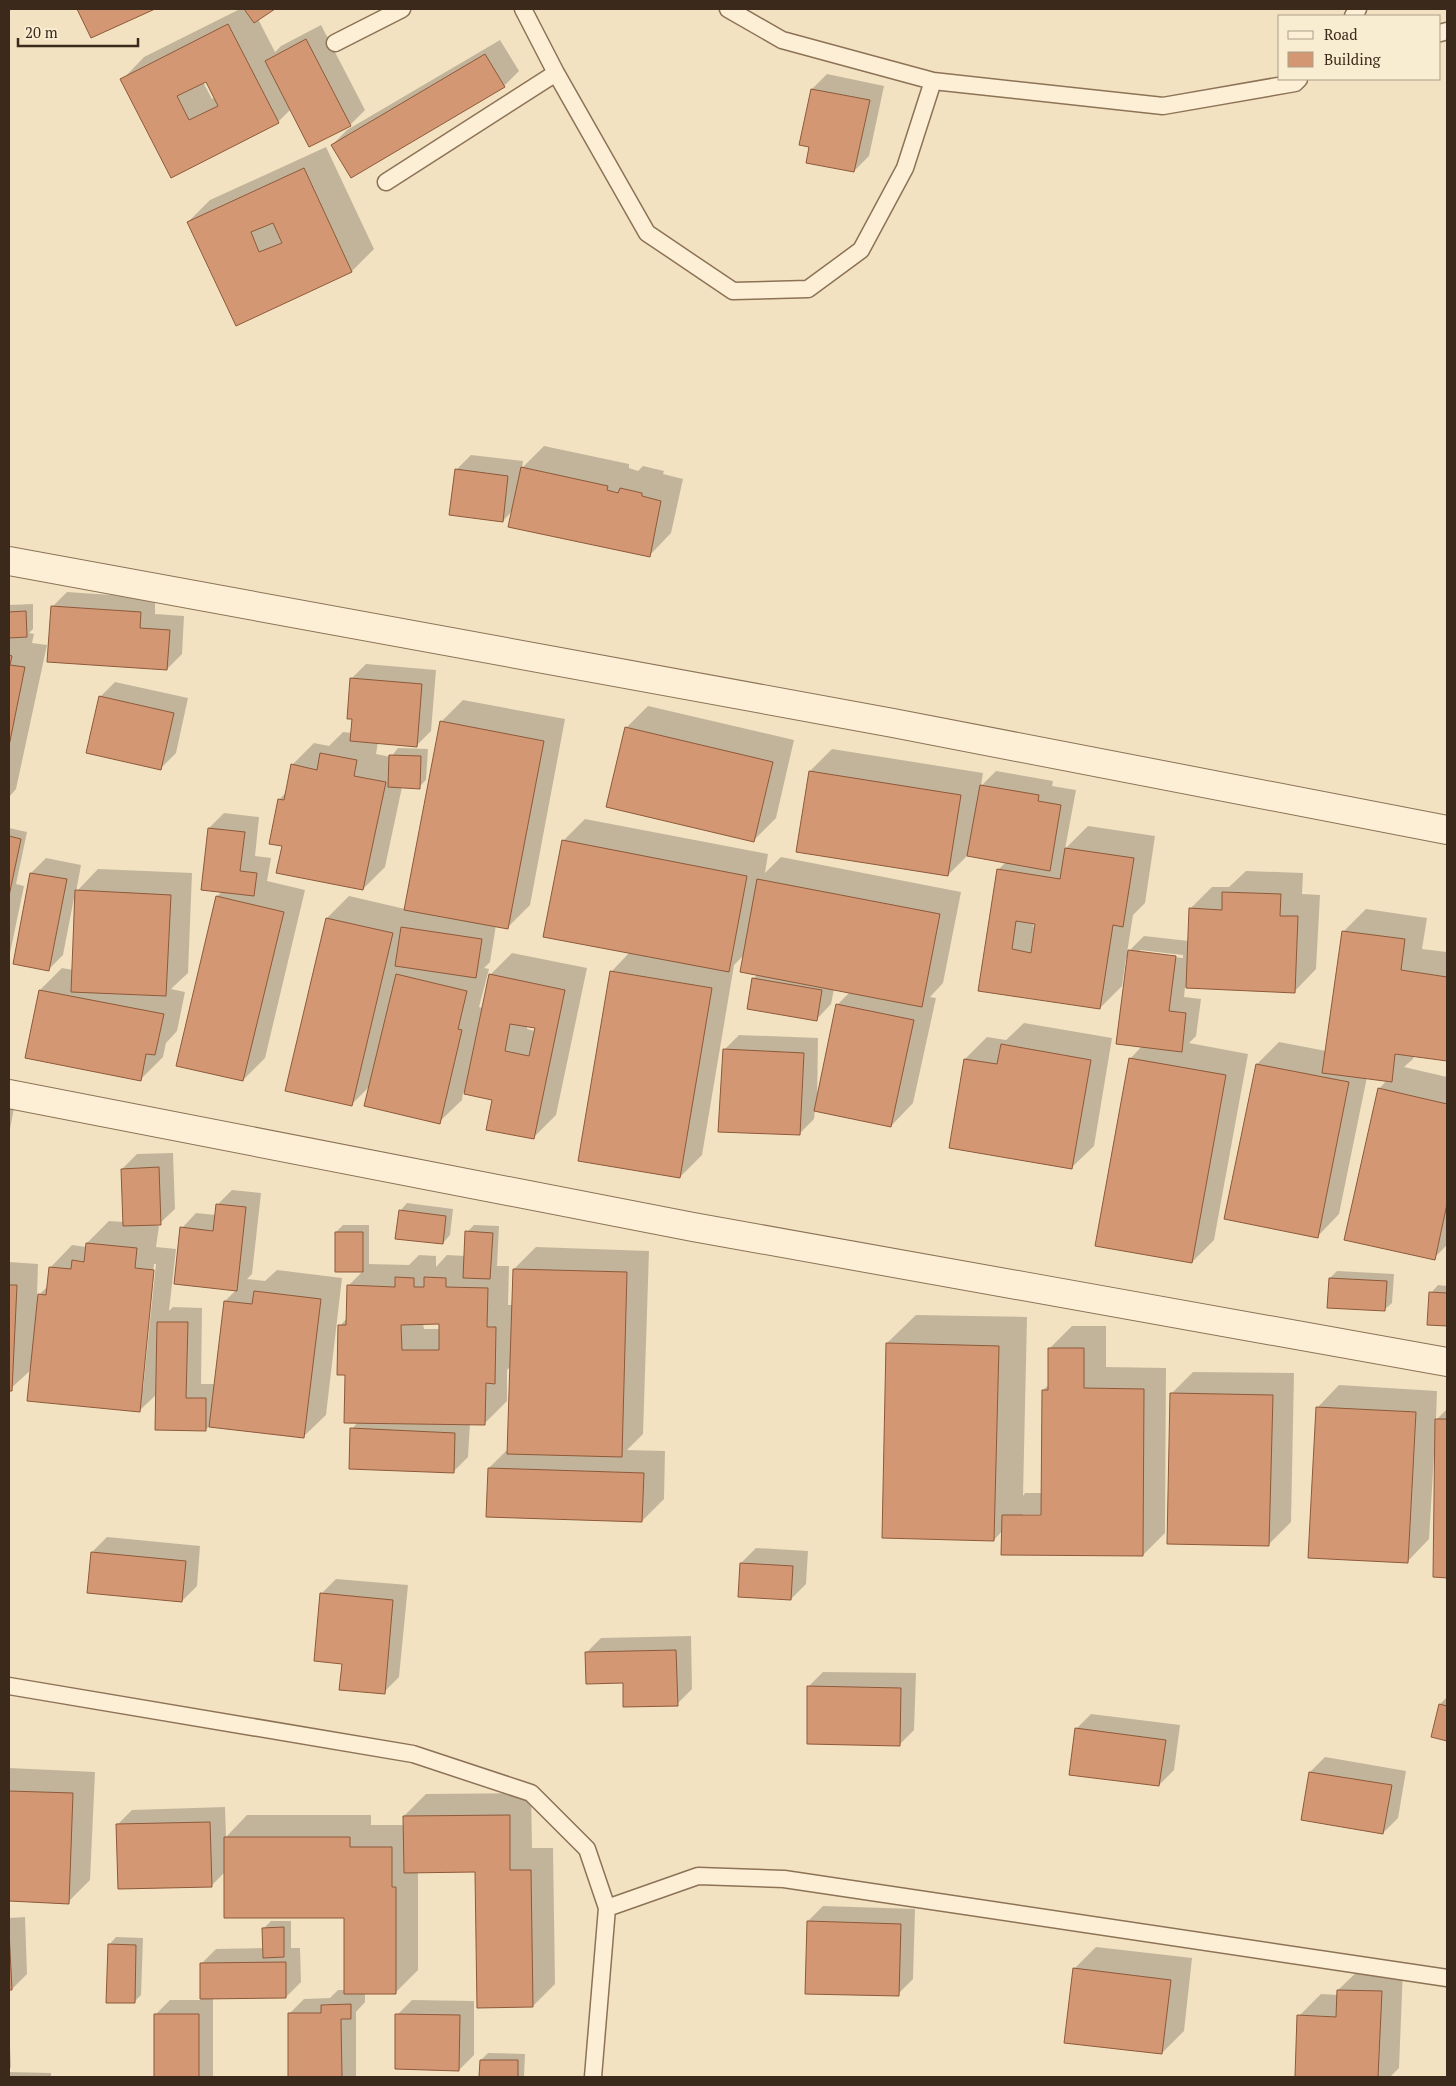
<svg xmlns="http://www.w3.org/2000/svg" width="1456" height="2086" viewBox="0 0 1456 2086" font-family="'PT Serif',serif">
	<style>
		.shadow { fill: #0003; fill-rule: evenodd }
		.building { fill: #d39873; stroke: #8e593a; fill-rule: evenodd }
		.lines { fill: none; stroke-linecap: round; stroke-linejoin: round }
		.lane-casing { stroke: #8d7256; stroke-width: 19 }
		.street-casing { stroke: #8d7256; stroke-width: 30 }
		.lane { stroke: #fcefd5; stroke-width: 16 }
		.street { stroke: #fcefd5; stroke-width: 28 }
	</style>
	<rect width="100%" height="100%" fill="#f2e2c1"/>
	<path class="shadow" d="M78,9H152L91,37Z
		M240,9H273L258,19L275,52L281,46L321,25L365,110L350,125L291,109L278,122L172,176L122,80L144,57ZM206,80L215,97L212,99L203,82Z
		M500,40L519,71L504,86L332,145L347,130Z
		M827,74L884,86L869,156L854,171L811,146L800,144L812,89Z
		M326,147L374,249L352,271L236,324L188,222L210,200Z
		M544,446L629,464V468L638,471L643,466L664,471L663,474L683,479L671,533L649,556L513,510L503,521L456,470L471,455L523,461L522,468Z
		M67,592L155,598V614L184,616L182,654L167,669L52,607Z
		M33,604V629L29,633L34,634L32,643L47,645L16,789L9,797V605Z
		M366,664L436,670L431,731L416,746L378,742L376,754L391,757L398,748L428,749L426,780L419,787H402L385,867L363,889L283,845L271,843L280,799L286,792L292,765L314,743L329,746L343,732L352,733L351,679Z
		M115,682L188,698L176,753L161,768L100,697Z
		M463,700L565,719L530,905L508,927L496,925L490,962L484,968L489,969L479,1007L483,1008L490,975L512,953L587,968L556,1115L534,1137L494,1099L463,1092L462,1100L439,1122L370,1086L351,1105L286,1090L327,918L349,896L405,909L441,722ZM527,1026L536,1028L535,1031L527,1029Z
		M648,706L794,740L776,818L754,840L626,728Z
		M832,749L983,773L981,786L996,771L1053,781L1052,786L1076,790L1065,849L1088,826L1155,836L1145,903L1133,915L1127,953L1144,936L1189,941L1190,909L1212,887H1229L1246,871L1303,873L1302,894L1320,895L1316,969L1294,992L1185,987L1184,997L1201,999L1196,1036L1189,1043L1248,1054L1214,1240L1192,1262L1130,1059L1142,1046L1128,958H1126L1122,986L1100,1008L979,990L998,870L1006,862L968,855L948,875L810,771ZM1034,923H1037L1036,928L1033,927ZM1140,950L1183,955V958L1140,953Z
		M224,813L259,817L255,856L271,858L267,881L305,890L265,1058L243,1080L217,896L223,891L209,828Z
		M585,819L768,854L765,873L781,857L961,892L943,983L930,997L936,998L913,1103L891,1126L815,1110L814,1119L799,1134L724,1050L739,1035L818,1038L817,1103L837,1005L850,992L834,989L831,1004L817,1019L753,979L758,974L744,955L734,965L702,1155L680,1177L611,972L630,952L563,841Z
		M9,828L27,832L16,884L24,886L9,958Z
		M46,858L81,865L76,892L98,869L192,873L188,973L171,989L185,992L177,1031L166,1043L163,1057L141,1079L27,1057L40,990L62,968L73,970L74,898L63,955L48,970L31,873Z
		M1366,909L1427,918L1422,949L1447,952V1060L1414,1055L1413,1059L1404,1067L1447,1077V1245L1434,1258L1379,1089L1387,1080L1367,1077L1339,1214L1317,1237L1226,1218L1257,1064L1279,1042L1326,1051L1344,931Z
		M1024,1023L1112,1038L1094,1146L1071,1168L965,1059L987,1037L1006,1040Z
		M9,1107L14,1108L9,1134Z
		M173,1153L175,1209L160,1223L152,1225L159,1226L156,1247L176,1249L169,1311L173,1307L202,1308L201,1384H215L225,1301L237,1289L182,1228L196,1213L216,1215L217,1205L232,1190L261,1193L252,1274L247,1279L265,1281L277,1270L342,1278L326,1415L303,1437L210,1426L205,1430L157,1394L139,1411L32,1369L9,1390V1262L38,1264L37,1297L48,1286L50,1268L72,1245L86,1247L87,1243L109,1221L124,1222L122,1169L137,1154ZM154,1264H156L143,1389H141Z
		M407,1203L453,1209L450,1235L443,1243L400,1211Z
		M343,1225H369V1264L409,1265L419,1255L436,1256V1267L447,1255L465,1256L467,1232L474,1225L499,1226L497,1266H509L508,1305H513L514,1269L536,1247L649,1251L643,1434L627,1450L665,1451L664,1499L642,1521L489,1468L509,1448L511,1366L507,1370V1401L484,1424L470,1423L468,1457L453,1472L352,1429L358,1422L346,1373L340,1326L347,1318L348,1286L363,1271H336V1232ZM423,1323H440V1329H424Z
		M1337,1271L1394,1274L1392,1303L1384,1310L1329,1307L1330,1278Z
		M1438,1285L1447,1286V1325L1429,1324L1431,1293Z
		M916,1315L1027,1317L1023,1496L1025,1493H1043V1390L1050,1384V1348L1072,1326H1106V1367L1166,1368L1165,1533L1143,1555L1003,1530L994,1540L887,1343ZM1023,1514H1047V1517L1023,1516Z
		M1193,1372L1294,1373L1291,1522L1269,1544L1171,1394Z
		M1339,1385L1437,1391L1436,1420L1447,1409V1576H1435L1436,1456L1434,1455L1429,1539L1407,1562L1317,1408Z
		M107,1537L200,1546L197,1586L182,1601L92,1552Z
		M756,1548L808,1551L806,1584L791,1599L741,1563Z
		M336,1579L408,1585L399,1677L384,1692L343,1663L321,1594Z
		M691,1636L692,1689L677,1704L586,1653L601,1638Z
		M823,1672L916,1673L914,1730L899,1745L808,1687Z
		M1447,1697V1739L1433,1736L1440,1704Z
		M1091,1714L1180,1725L1174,1770L1159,1785L1076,1729Z
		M1325,1757L1406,1771L1398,1818L1383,1833L1302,1819L1310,1772Z
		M9,1768L95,1772L90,1880L68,1902L9,1900Z
		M531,1793L532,1848H553L555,1984L533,2006L476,1871L418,1872V1970L396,1992H365V2002L356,2012V2077H289V2014L304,1999L330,1998L338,1990H346V1917L225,1872L212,1885L117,1825L132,1810L225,1807L226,1837L247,1815H371V1825H404V1816L426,1794Z
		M823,1906L915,1909L913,1979L898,1994L808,1921Z
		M25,1917L27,1974L12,1989H9V1918Z
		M271,1921H291V1948H300L301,1982L286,1997L213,1998V2077H155V2015L170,2000H201V1964L216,1949L264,1948L263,1929Z
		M116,1937L143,1938L141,1995L134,2002L109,1945Z
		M1096,1947L1192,1958L1184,2031L1162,2053L1074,1969Z
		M1361,1968L1403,1969L1399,2068L1390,2077H1296L1299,2016L1321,1994L1338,1995V1990Z
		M412,2000L474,2001V2055L459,2070L397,2015Z
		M9,2023L11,2067L9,2069Z
		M488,2053L525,2054L524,2076L480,2077L481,2060Z
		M9,2072L51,2073V2077H9Z"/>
	<path class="building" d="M77,9H155L91,38Z
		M244,9H275L254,23Z
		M228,24L279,123L171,178L120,79ZM206,82L218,106L189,120L177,96Z
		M306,39L351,126L309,147L265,61Z
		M485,54L505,87L351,178L331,145Z
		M811,89L870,100L854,172L806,163L809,147L799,145Z
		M304,168L352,272L236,326L187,222ZM273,223L282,243L259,252L251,232Z
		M521,467L608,486L607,490L618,493L620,488L642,493V496L661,501L650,557L508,527Z
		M455,469L508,476L503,522L449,515Z
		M51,606L141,612L140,628L170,630L167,670L47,662Z
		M26,611L27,637L9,638V612Z
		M9,655L12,656L10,665L25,667L9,746Z
		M350,678L422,684L417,747L350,741L352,719H347Z
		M99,696L174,713L161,770L86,753Z
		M440,721L544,741L508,929L404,910Z
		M625,727L773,762L754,842L606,807Z
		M320,753L357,760L354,776L386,782L363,890L276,873L282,846L269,844L278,799L284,800L291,764L317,770Z
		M389,755L421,756L420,789L388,787Z
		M809,771L961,795L948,876L796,852Z
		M980,785L1039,795L1038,801L1061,805L1050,871L967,856Z
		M208,828L245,832L240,871L257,873L254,896L201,890Z
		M9,836L21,839L9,896Z
		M562,840L747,876L729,972L543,937Z
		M1065,848L1134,858L1123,927L1113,925L1100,1009L978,991L997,869L1060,879ZM1016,921L1035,924L1031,953L1012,949Z
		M30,873L67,879L49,971L13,964Z
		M757,879L940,914L922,1007L740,972Z
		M75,890L171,895L166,996L71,992Z
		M1222,892L1281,894L1280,916H1298L1295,993L1186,988L1189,908L1222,910Z
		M216,896L284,912L243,1081L176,1066Z
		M326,918L393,933L352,1106L285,1091Z
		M401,927L482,939L476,978L395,966Z
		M1342,931L1405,939L1401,970L1447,977V1061L1395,1054L1392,1082L1322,1073Z
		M1128,950L1176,956L1169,1011L1186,1013L1182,1052L1116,1044Z
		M610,971L712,988L680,1178L578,1161Z
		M396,974L467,991L458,1029L462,1030L440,1124L364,1106Z
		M489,974L565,990L534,1139L486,1130L492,1100L464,1094ZM510,1024L535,1028L529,1056L505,1051Z
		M752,978L822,990L817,1021L747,1009Z
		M39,990L164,1014L155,1055L146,1054L141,1081L25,1058Z
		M836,1004L914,1020L891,1127L814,1111Z
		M1001,1044L1091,1060L1072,1169L949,1148L964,1059L997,1064Z
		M723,1049L804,1053L800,1135L718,1132Z
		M1129,1058L1226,1075L1192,1263L1095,1246Z
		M1256,1064L1349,1082L1318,1238L1224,1219Z
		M1378,1088L1447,1104V1204L1435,1260L1344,1240Z
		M159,1167L161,1225L123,1226L121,1169Z
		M216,1204L246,1207L237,1291L174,1284L180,1227L213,1231Z
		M399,1210L446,1216L443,1244L395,1239Z
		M465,1231L493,1233L490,1279L463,1278Z
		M335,1232H363V1272H335Z
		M86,1243L137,1248L135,1268L154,1270L140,1412L27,1401L38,1294L46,1295L49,1267L71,1269L72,1260L84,1262Z
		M513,1269L627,1272L622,1457L507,1454Z
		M395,1277L414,1278V1287H424V1277L446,1278V1287L488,1288L487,1327H496L495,1384L486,1383L485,1425L344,1423L345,1375H337L338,1325H346L347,1285L395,1287ZM439,1324V1350H402L401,1325Z
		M1329,1278L1387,1281L1385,1311L1327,1308Z
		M9,1285H17L12,1391H9Z
		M254,1291L321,1299L304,1438L209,1427L224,1301L252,1304Z
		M1429,1292L1447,1293V1326L1427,1325Z
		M157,1322H188L186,1398H206V1431L155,1430Z
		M886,1343L999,1346L994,1541L882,1538Z
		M1048,1348H1084V1388L1144,1389L1143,1556L1001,1555L1002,1515H1041L1042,1390H1048Z
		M1170,1393L1273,1395L1269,1546L1167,1544Z
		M1316,1407L1416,1412L1408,1563L1308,1558Z
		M1435,1419H1447V1578L1433,1577Z
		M350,1428L455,1433L454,1473L349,1469Z
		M488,1468L644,1473L642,1522L486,1517Z
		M91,1552L186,1561L182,1602L87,1593Z
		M740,1563L793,1566L791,1600L738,1597Z
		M320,1593L393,1600L385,1694L339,1690L342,1664L314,1661Z
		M676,1650L678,1706L623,1707V1683L586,1684L585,1652Z
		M807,1686L901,1688L900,1746L807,1744Z
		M1439,1704L1447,1706V1741L1431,1737Z
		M1075,1728L1166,1740L1159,1786L1069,1775Z
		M1309,1772L1392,1785L1383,1834L1301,1820Z
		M9,1791L73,1793L69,1904L9,1901Z
		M510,1815V1870H531L533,2007L477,2008L475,1872L404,1873L403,1816Z
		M210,1822L212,1887L118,1889L116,1824Z
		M224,1837H350V1847H392V1887H396V1994H344V1918H224Z
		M807,1921L901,1924L899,1996L805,1994Z
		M284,1927V1957L263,1958L262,1928Z
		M9,1931L12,1990H9Z
		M108,1944L136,1945L135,2003H106Z
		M286,1962V1998L200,1999V1963Z
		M1073,1968L1171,1980L1162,2054L1064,2043Z
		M1337,1990L1382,1991L1378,2077H1295L1297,2015L1336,2017Z
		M351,2004V2019H341L342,2077H288V2013H321V2005Z
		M154,2014H199V2077H154Z
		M395,2014L460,2015L459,2071L395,2069Z
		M480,2060H518V2077H479Z"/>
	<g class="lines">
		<defs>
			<path id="lane" d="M523,9L556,73L647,233L733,291L808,289L861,250L905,168L933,81
				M728,9L782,40L933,81L1163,106L1295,83L1299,79
				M1353,16L1358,9
				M1440,33L1447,31
				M335,43L402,9
				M386,182L556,73
				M9,1686L413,1754L531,1793L587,1849L607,1908L593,2077
				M607,1908L698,1876L784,1879L1447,1978"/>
			<path id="street" d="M9,561L893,723L1447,830
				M9,1094L693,1227L1447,1362"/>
		</defs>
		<use href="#lane" class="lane-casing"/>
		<use href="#street" class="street-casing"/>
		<use href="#lane" class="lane"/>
		<use href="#street" class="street"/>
	</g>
	<rect width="1456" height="2086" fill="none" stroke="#3b2a1c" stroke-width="20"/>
	<rect x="1278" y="15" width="162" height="65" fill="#f8ecd1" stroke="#ac9e89"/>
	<rect x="1288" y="31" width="25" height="8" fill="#fcefd5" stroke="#ac9e89"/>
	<text x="1324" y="40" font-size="15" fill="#3b2a1c">Road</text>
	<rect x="1288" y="52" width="25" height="15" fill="#d39873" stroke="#ac9e89"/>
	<text x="1324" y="65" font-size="15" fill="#3b2a1c">Building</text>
	<path d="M18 38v8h120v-8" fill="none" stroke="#3b2a1c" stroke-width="2.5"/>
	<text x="25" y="38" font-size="15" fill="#3b2a1c" stroke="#f8ecd1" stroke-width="4" paint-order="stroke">20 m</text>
</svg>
